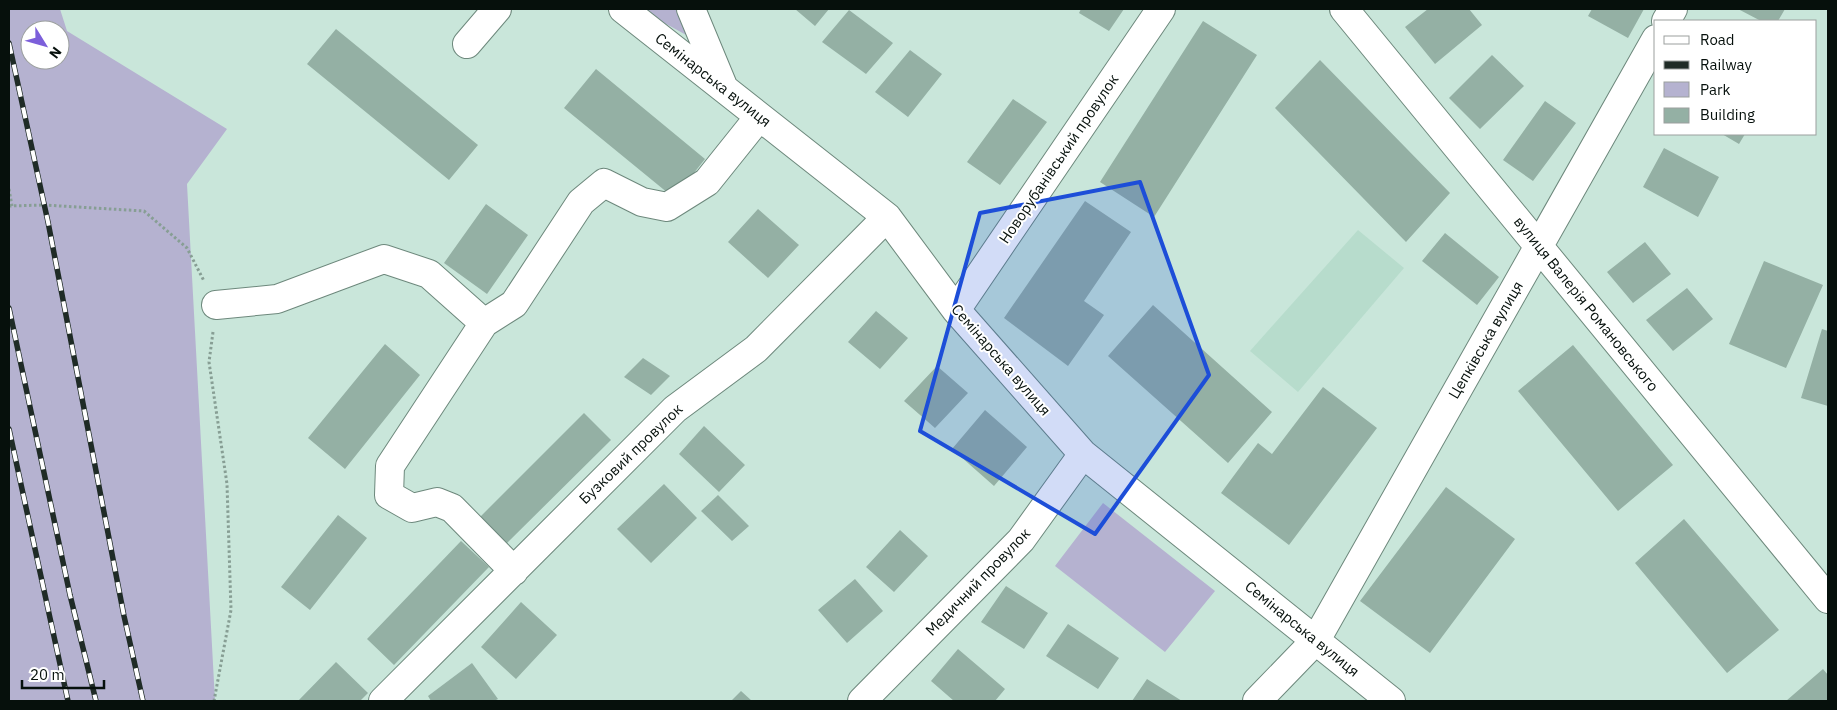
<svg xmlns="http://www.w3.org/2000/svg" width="1837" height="710" viewBox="0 0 1837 710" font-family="'IBM Plex Sans',sans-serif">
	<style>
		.built { fill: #b7dccc }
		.green { fill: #b5b2d0; fill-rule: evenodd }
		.building { fill: #94b0a4 }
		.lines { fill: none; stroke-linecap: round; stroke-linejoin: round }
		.minor-casing { stroke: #6d887c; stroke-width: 30 }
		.path { stroke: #879e94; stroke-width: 3; stroke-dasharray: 2.5 2.5; stroke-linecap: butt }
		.minor { stroke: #fff; stroke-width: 28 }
		.rail-casing { stroke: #1f2b26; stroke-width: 5.5 }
		.rail { stroke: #fff; stroke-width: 4; stroke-dasharray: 11; stroke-linecap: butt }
		.marked { fill: #1d4ed8; fill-opacity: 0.2; stroke: #1d4ed8; stroke-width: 4; stroke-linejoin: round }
		.labels { text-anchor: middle; stroke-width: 4; stroke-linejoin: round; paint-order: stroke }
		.street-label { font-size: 15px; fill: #06100c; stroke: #fff }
	</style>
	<rect width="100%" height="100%" fill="#c9e6da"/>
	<path class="built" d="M1358,230L1404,268L1298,392L1250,351Z"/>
	<path class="green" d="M9,9H60L67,31L227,129L187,184L215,701H9ZM30,30H60V60H30Z
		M639,9H680L688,36Z
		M1103,503L1215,591L1165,652L1055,566Z"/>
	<path class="building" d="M795,9H829L815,26Z
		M1081,9H1124L1109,31L1079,13Z
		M1428,9H1469L1482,25L1435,64L1405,27Z
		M1592,9H1644L1628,38L1588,16Z
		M1738,9H1785L1778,21H1761Z
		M849,10L893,43L866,74L822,42Z
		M1203,21L1257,55L1154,217L1100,182Z
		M336,29L478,145L449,180L307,64Z
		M910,50L942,74L908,117L875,92Z
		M1492,55L1524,86L1480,129L1449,98Z
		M1320,60L1450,193L1406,242L1275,108Z
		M596,69L705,159L674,198L564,108Z
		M1013,99L1047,122L1000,185L967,162Z
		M1545,101L1576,123L1533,181L1503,160Z
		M1722,134H1745L1739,144Z
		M1664,148L1719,177L1698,217L1643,187Z
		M1085,201L1131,232L1084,301L1104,315L1068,366L1004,318Z
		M486,204L528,235L487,294L444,263Z
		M758,209L799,245L768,278L728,242Z
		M1445,233L1499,277L1477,305L1422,261Z
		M1645,242L1671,274L1633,303L1607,272Z
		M1764,261L1823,285L1786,368L1729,344Z
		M1687,288L1713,319L1673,351L1646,320Z
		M1153,305L1272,412L1228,463L1108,356Z
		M876,311L908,338L880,369L848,342Z
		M1822,329L1828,331V406L1801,398Z
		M385,344L420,375L345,469L308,438Z
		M1573,345L1673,465L1618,511L1518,391Z
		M643,358L670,376L651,395L624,377Z
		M937,366L968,393L935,428L904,401Z
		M1323,387L1377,428L1289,545L1221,493L1258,443L1272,454Z
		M985,410L1027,447L994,486L952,449Z
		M584,413L611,440L501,549L474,523Z
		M704,426L745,465L719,492L679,454Z
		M664,484L697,518L651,563L617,529Z
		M1446,487L1515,539L1430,653L1360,601Z
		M718,495L749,526L732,541L701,511Z
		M338,515L367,538L310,610L281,587Z
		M1684,519L1779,630L1727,673L1635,563Z
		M900,530L928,556L894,592L866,567Z
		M461,541L489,567L394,665L367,639Z
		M855,579L883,611L847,643L818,610Z
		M1006,586L1048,613L1024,649L981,622Z
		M521,602L557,635L516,679L481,647Z
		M1068,624L1119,658L1098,689L1046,656Z
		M958,649L1005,689L995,701H954L931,681Z
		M336,662L368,693L360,701H298Z
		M472,663L498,699L494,701H431L428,696Z
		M1823,669L1828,675V701H1786Z
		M1147,679L1182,701H1132Z
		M741,691L752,701H731Z"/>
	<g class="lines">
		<defs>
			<path id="minor" d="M623,9L887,217L956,310L1083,454L1391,701
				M691,9L723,86
				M1344,9L1828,599
				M1666,21L1673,9
				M467,44L497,9
				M216,305L277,299L384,259L429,274L484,323L514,304L581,202L604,183L642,202L667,207L707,182L759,117
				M956,310L1161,9
				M484,323L390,466L389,495L412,508L437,502L452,508L514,571
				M383,701L675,409L756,349L887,217
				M862,701L1021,540L1083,454
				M1257,701L1316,640L1656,39"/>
		</defs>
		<use href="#minor" class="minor-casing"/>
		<path class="path" d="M9,189L12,206
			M9,206L44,205L144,211L187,248L204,281
			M213,332L209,362L227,484L231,610L214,701"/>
		<use href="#minor" class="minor"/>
		<defs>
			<path id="rail" d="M9,43L48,222L124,616L143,701
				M9,308L70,595L96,701
				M9,429L68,701"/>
		</defs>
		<use href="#rail" class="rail-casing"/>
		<use href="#rail" class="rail"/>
	</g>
	<path class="marked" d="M1140,182L1209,375L1095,534L920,431L980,213Z"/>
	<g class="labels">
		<g class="street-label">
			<text transform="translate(713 80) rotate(38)" y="5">Семінарська вулиця</text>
			<text transform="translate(1059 159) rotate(-56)" y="5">Новорубанівський провулок</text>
			<text transform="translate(1586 304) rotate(51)" y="5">вулиця Валерія Романовського</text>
			<text transform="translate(1486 340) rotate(-60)" y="5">Цепківська вулиця</text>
			<text transform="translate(1001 360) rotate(49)" y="5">Семінарська вулиця</text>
			<text transform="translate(631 454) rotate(-44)" y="5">Бузковий провулок</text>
			<text transform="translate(978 582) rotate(-46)" y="5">Медичний провулок</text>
			<text transform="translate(1302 629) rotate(39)" y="5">Семінарська вулиця</text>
		</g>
	</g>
	<rect width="1837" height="710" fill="none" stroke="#06100c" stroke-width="20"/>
	<rect x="1654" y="20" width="162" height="115" fill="#ffffff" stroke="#9b9f9e"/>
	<rect x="1664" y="36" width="25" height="8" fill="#ffffff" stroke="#9b9f9e"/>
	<text x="1700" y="45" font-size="15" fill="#06100c">Road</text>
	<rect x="1664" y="61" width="25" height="8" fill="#1f2b26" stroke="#9b9f9e"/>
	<text x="1700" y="70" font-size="15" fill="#06100c">Railway</text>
	<rect x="1664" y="82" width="25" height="15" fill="#b5b2d0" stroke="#9b9f9e"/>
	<text x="1700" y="95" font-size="15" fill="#06100c">Park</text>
	<rect x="1664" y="108" width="25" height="15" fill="#94b0a4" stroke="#9b9f9e"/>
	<text x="1700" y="120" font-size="15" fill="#06100c">Building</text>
	<g transform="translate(45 45) rotate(127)"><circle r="24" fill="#ffffff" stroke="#9b9f9e"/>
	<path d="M0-4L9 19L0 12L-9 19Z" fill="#7c5fda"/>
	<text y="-8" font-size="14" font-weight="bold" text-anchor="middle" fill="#06100c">N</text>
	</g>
	<path d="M22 680v8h82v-8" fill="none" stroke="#06100c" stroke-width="2.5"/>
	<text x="30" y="680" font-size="15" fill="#06100c" stroke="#ffffff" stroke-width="4" paint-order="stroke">20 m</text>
</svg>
